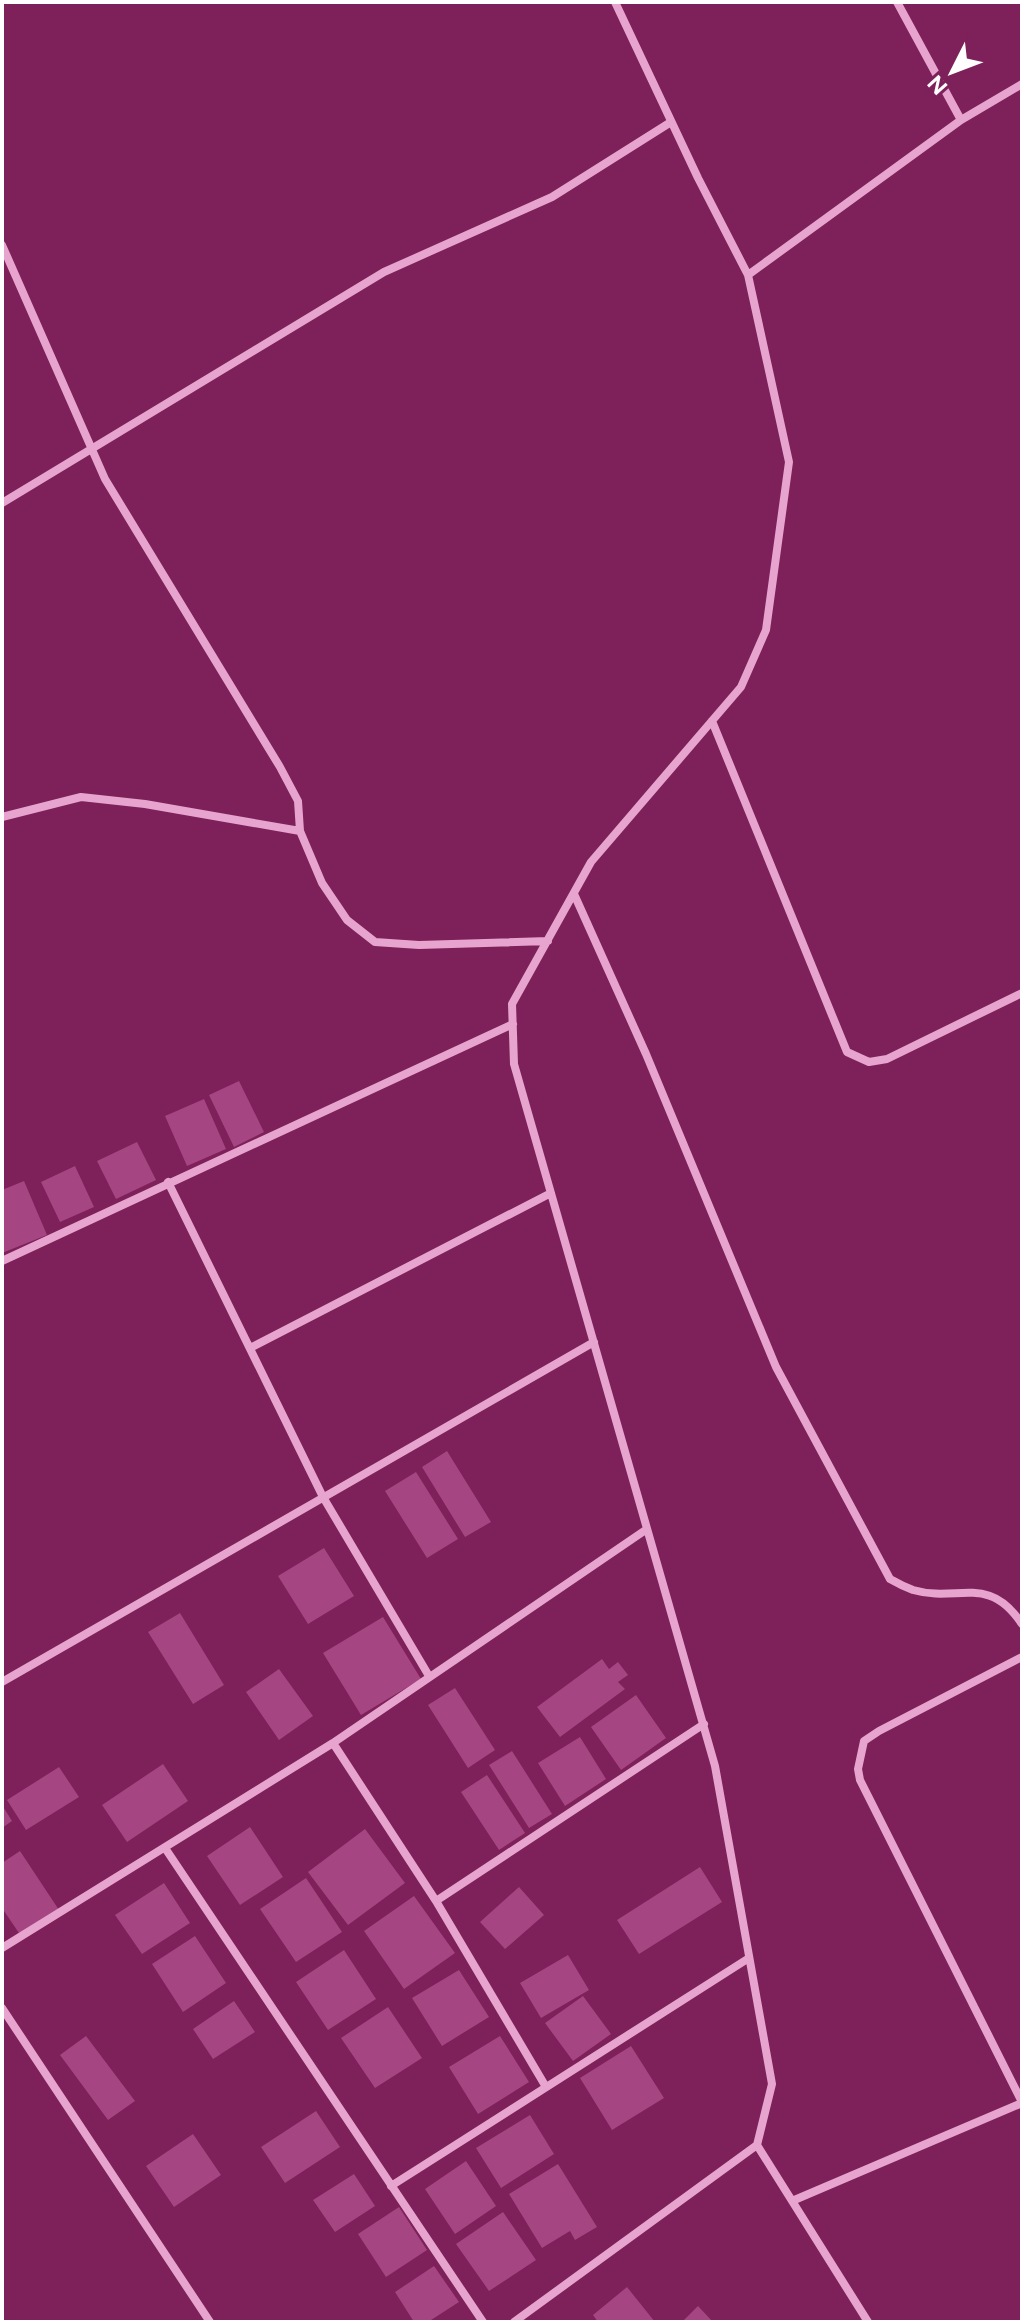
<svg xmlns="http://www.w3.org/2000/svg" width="1024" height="2324" viewBox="0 0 1024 2324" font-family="Figtree,sans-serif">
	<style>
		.building { fill: #a54581 }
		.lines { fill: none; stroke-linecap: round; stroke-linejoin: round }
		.street { stroke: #e7a4cf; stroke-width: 8 }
	</style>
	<rect width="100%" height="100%" fill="#7e205a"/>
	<path class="building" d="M239,1081L264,1132L234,1147L209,1095Z
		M204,1099L226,1149L187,1166L165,1116Z
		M137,1142L156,1180L116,1199L97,1161Z
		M75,1166L94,1207L60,1222L41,1182Z
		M24,1181L47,1235L2,1253V1190Z
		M447,1451L491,1522L465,1537L422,1467Z
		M416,1472L458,1539L427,1558L385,1491Z
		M324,1548L354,1596L308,1624L278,1576Z
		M180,1613L224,1685L193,1704L148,1632Z
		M383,1617L421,1679L361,1715L323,1653Z
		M602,1659L609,1669L618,1662L628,1675L618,1682L625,1689L560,1737L537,1707Z
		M279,1669L313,1716L279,1740L246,1692Z
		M455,1688L495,1750L468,1768L428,1705Z
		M636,1695L666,1738L621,1770L591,1727Z
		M580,1737L606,1779L565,1806L538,1763Z
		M512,1751L552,1814L529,1828L489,1765Z
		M163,1764L188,1801L127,1842L102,1805Z
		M59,1767L79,1797L26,1830L7,1800Z
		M487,1775L525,1833L499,1850L461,1792Z
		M2,1805L12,1821L2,1828Z
		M250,1827L283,1877L240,1905L207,1856Z
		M365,1829L405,1883L348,1925L308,1872Z
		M20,1851L59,1910L21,1936L2,1908V1863Z
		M700,1867L722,1902L639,1954L617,1920Z
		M306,1878L342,1932L296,1962L260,1909Z
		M164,1883L190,1923L142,1954L115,1915Z
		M519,1887L544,1915L505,1949L480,1922Z
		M414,1896L455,1953L404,1989L364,1931Z
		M195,1936L226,1983L183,2012L152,1964Z
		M344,1950L376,1999L328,2030L296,1982Z
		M568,1955L589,1990L541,2018L520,1983Z
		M459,1970L489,2017L442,2046L412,1998Z
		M583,1996L611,2034L573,2061L545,2023Z
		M234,2001L255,2032L213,2059L193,2029Z
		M388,2007L422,2058L375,2088L341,2038Z
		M86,2036L135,2101L108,2120L60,2055Z
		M500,2036L529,2082L478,2114L449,2067Z
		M631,2046L664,2098L612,2130L580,2078Z
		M316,2111L340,2147L285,2183L261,2147Z
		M530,2115L554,2154L501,2188L476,2148Z
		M193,2134L221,2175L174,2207L146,2166Z
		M466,2161L496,2206L455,2234L425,2189Z
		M558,2164L597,2227L575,2240L570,2231L542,2248L509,2194Z
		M354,2174L375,2206L335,2232L313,2200Z
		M399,2207L427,2250L386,2277L358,2234Z
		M503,2212L536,2260L489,2291L456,2244Z
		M434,2266L459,2302L428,2322H414L395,2292Z
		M627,2287L655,2322H598L593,2315Z
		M698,2306L713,2322H682Z"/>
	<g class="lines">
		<path class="street" d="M897,2L961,120
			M2,245L105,479L280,767L298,801L300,831L322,883L347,920L375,942L419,945L548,941
			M748,275L961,120L1022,84
			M2,503L384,272L552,197L671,122
			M712,721L847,1052L869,1062L887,1059L1022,993
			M2,817L81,797L145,804L300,831
			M574,894L646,1054L776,1367L890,1579C897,1583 905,1587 913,1590C958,1603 988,1573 1022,1624
			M168,1182L323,1497L429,1676
			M2,1261L513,1024
			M250,1348L551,1193
			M1022,1657L879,1731L864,1741L858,1769L860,1780L1022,2102
			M2,1682L594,1342
			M333,1743L436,1901L546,2087
			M165,1848L483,2322
			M436,1901L704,1724
			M2,1948L333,1743L647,1529
			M2,2008L210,2322
			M757,2145L868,2322
			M391,2186L749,1958
			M792,2201L1022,2103
			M514,2322L757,2145L772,2084L715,1766L514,1064L512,1004L591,862L741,687L766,630L789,462L748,275L698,178L615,2"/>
	</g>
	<rect width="1024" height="2324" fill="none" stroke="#ffffff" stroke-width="8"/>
	<g transform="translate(952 72) rotate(228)" stroke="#7e205a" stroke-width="6" paint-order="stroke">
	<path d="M0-6L14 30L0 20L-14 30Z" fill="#ffffff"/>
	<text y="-12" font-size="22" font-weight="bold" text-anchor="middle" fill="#ffffff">N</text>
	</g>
</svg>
